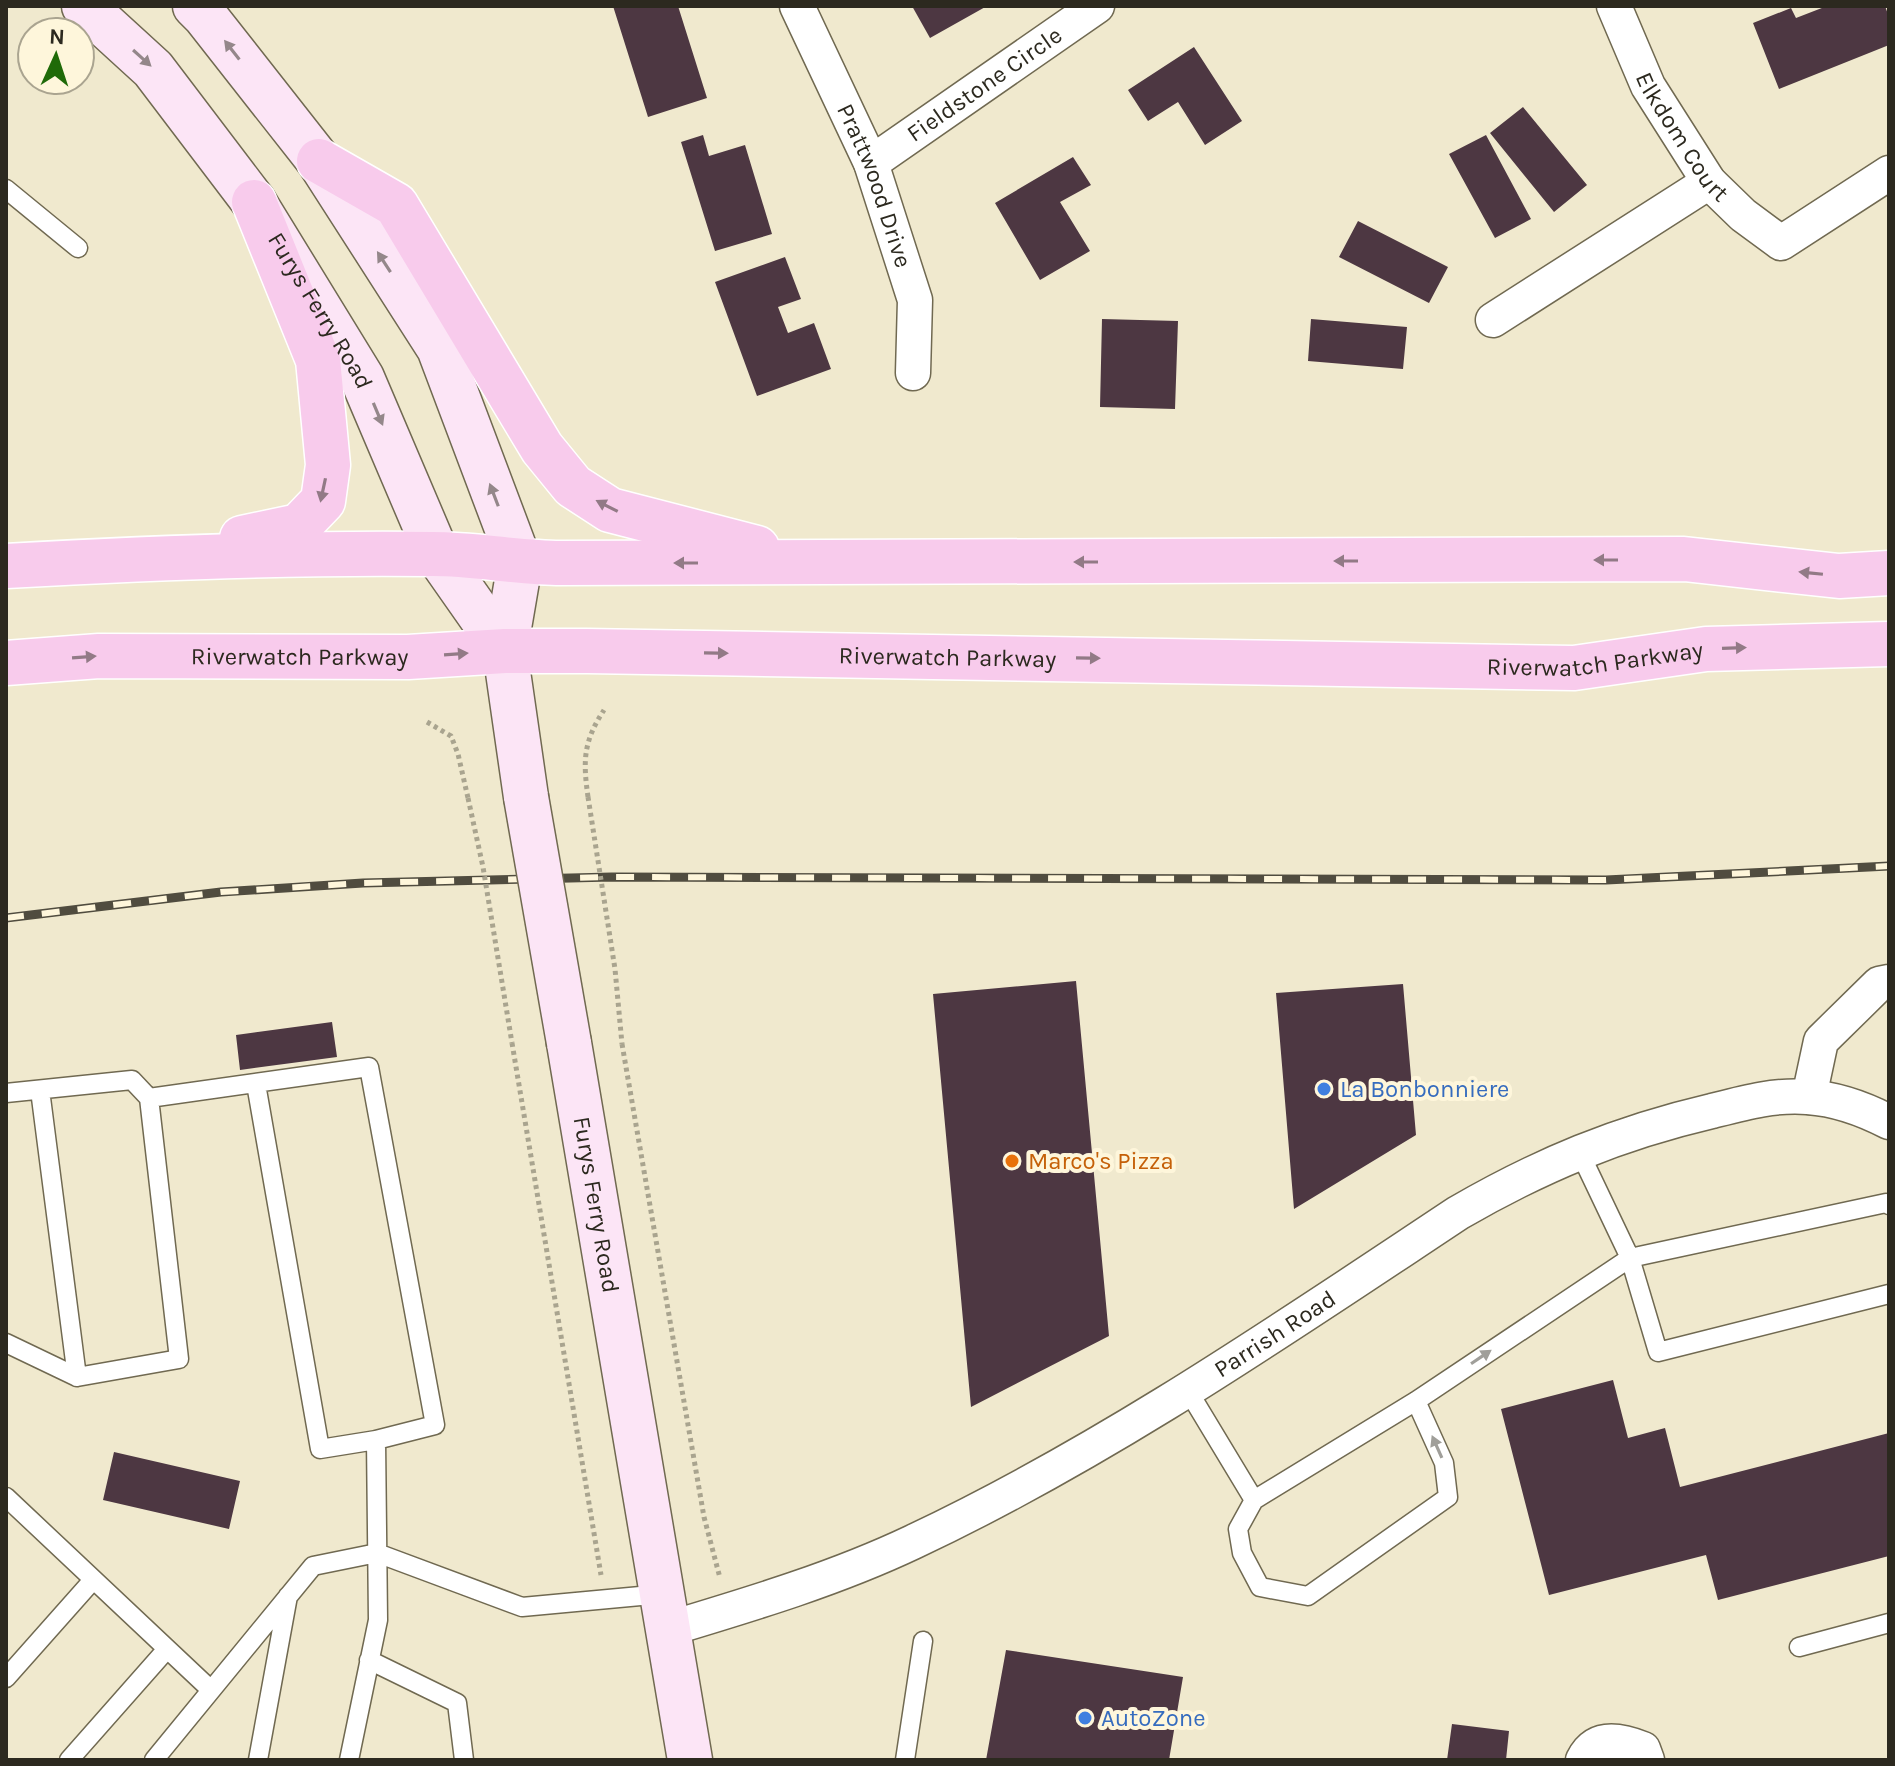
<svg xmlns="http://www.w3.org/2000/svg" width="1895" height="1766" viewBox="0 0 1895 1766" font-family="Karla,sans-serif">
	<style>
		.building { fill: #4d3742 }
		.lines { fill: none; stroke-linecap: round; stroke-linejoin: round }
		.service-casing { stroke: #706951; stroke-width: 21 }
		.minor-casing { stroke: #706951; stroke-width: 37 }
		.secondary-casing { stroke: #706951; stroke-width: 47 }
		.primary-casing { stroke: #fff; stroke-width: 47 }
		.path { stroke: #a9a48f; stroke-width: 5; stroke-dasharray: 4 4; stroke-linecap: butt }
		.service { stroke: #fff; stroke-width: 18 }
		.minor { stroke: #fff; stroke-width: 34 }
		.secondary { stroke: #fce5f6; stroke-width: 44 }
		.primary { stroke: #f8cbec; stroke-width: 44 }
		.rail-casing { stroke: #504c3f; stroke-width: 9 }
		.rail { stroke: #fef6db; stroke-width: 6; stroke-dasharray: 18; stroke-linecap: butt }
		.secondary-bridge-casing { stroke: #706951; stroke-width: 47; stroke-linecap: butt }
		.path-bridge { stroke: #a9a48f; stroke-width: 5; stroke-dasharray: 4 4; stroke-linecap: butt }
		.secondary-bridge { stroke: #fce5f6; stroke-width: 44 }
		.oneway { fill: #94878a }
		.oneway2 { fill: #927a86 }
		.oneway3 { fill: #a09f9a }
		.shop-dot { fill: #3f7fe0; stroke: #fef6db; stroke-width: 3 }
		.food-dot { fill: #e8710a; stroke: #fef6db; stroke-width: 3 }
		.labels { text-anchor: middle; stroke-width: 8; stroke-linejoin: round; paint-order: stroke }
		.street-label { font-size: 24px; fill: #2c291f; stroke: #fef6db }
		.shop-label { font-size: 24px; fill: #366cbe; stroke: #fef6db; text-anchor: start }
		.food-label { font-size: 24px; fill: #c56008; stroke: #fef6db; text-anchor: start }
	</style>
	<rect width="100%" height="100%" fill="#f0e9ce"/>
	<path class="building" d="M613,6H678L707,98L648,117Z
		M912,6H987L930,38Z
		M1827,6H1885L1889,17V45L1779,89L1753,23L1791,8L1796,18Z
		M1194,47L1242,121L1205,145L1178,102L1148,121L1128,90Z
		M1523,107L1587,185L1554,212L1490,133Z
		M703,135L709,156L745,145L772,234L715,251L681,142Z
		M1486,135L1531,219L1495,238L1449,154Z
		M1073,157L1091,185L1060,202L1090,251L1040,280L995,203Z
		M1358,221L1448,267L1429,303L1339,257Z
		M785,257L801,299L778,307L788,333L814,323L831,369L757,396L715,282Z
		M1102,319L1178,321L1175,409L1100,407Z
		M1311,319L1407,327L1403,369L1308,361Z
		M1076,981L1109,1336L971,1407L933,994Z
		M1403,984L1416,1135L1294,1209L1276,993Z
		M332,1022L337,1057L240,1070L236,1035Z
		M1613,1380L1628,1438L1665,1428L1680,1487L1889,1433V1556L1718,1600L1706,1555L1549,1595L1501,1409Z
		M114,1452L240,1481L229,1529L103,1500Z
		M1006,1650L1183,1677L1169,1760H986Z
		M1452,1724L1509,1731L1506,1760H1447Z"/>
	<g class="lines">
		<defs>
			<path id="service" d="M6,189L78,248
				M256,1084L320,1449L376,1440
				M40,1090L77,1377
				M6,1093L132,1080L149,1098L369,1067L435,1425L376,1440L378,1620L349,1760
				M1579,1151L1630,1258L1886,1203L1889,1205
				M6,1343L77,1377L179,1359L149,1098
				M1187,1389L1254,1500L1416,1401L1630,1258L1658,1352L1889,1294
				M6,1497L211,1690
				M1254,1500L1238,1529L1242,1553L1260,1587L1308,1596L1448,1497L1444,1463L1416,1401
				M1799,1647L1889,1623
				M369,1660L457,1703L464,1760
				M6,1678L93,1580
				M69,1760L167,1649
				M154,1760L313,1566L377,1553L522,1607L662,1594
				M258,1760L288,1596
				M905,1760L923,1641"/>
			<g id="minor">
				<path id="s1" d="M797,6L871,163L915,300L913,373"/>
				<path id="s2" d="M1614,6L1648,86L1709,182L1743,215L1781,243L1889,173"/>
				<path id="s3" d="M871,163L1097,6"/>
				<path d="M1493,320L1709,182"/>
				<path d="M1809,1097L1821,1041L1879,984L1889,982"/>
				<path id="s4" d="M668,1629C751,1604 835,1579 913,1542C1104,1452 1283,1329 1458,1213C1541,1165 1618,1133 1712,1111C1743,1103 1775,1094 1808,1097C1837,1099 1864,1109 1889,1122"/>
				<path d="M1583,1760C1596,1734 1621,1740 1643,1749L1647,1760"/>
			</g>
			<g id="secondary">
				<path id="s5" d="M84,6L153,69L254,202L362,378L437,554L505,651"/>
				<path d="M195,6L205,16L319,161L439,348L520,563L505,651L526,797"/>
				<path id="s6" d="M569,1043L690,1760"/>
			</g>
			<g id="primary">
				<path d="M319,161L396,205L542,448L573,486L610,510L757,548"/>
				<path d="M242,538L299,526L323,501L328,465L318,360L254,202"/>
				<path d="M6,566C148,558 291,552 433,554C476,554 518,563 561,563L1684,559L1839,576L1889,573"/>
				<path id="s7" d="M6,663L99,656L408,657L505,651H587L1574,668L1706,649L1889,644"/>
			</g>
		</defs>
		<use href="#service" class="service-casing"/>
		<use href="#minor" class="minor-casing"/>
		<use href="#secondary" class="secondary-casing"/>
		<use href="#primary" class="primary-casing"/>
		<path class="path" d="M427,722L451,736L458,754L468,798
			M588,797C583,761 583,742 604,710
			M512,1043L601,1575
			M622,1044L704,1517L720,1578"/>
		<use href="#service" class="service"/>
		<use href="#minor" class="minor"/>
		<use href="#secondary" class="secondary"/>
		<use href="#primary" class="primary"/>
		<defs>
			<path id="rail" d="M6,918L221,892L363,883L612,877L1606,880L1889,866"/>
		</defs>
		<use href="#rail" class="rail-casing"/>
		<use href="#rail" class="rail"/>
		<defs>
			<path id="secondary-bridge" d="M526,797L569,1043"/>
		</defs>
		<use href="#secondary-bridge" class="secondary-bridge-casing"/>
		<path class="path-bridge" d="M588,797L615,969L622,1044
			M468,798L483,867L512,1043"/>
		<use href="#secondary-bridge" class="secondary-bridge"/>
	</g>
	<defs><path id="oneway-solid" d="M-6-.8H1V-3.2L6.5 0L1 3.2V.8H-6Z" transform="scale(2)"/></defs>
	<g class="oneway">
		<use href="#oneway-solid" transform="translate(232 50) rotate(-128)"/>
		<use href="#oneway-solid" transform="translate(142 58) rotate(42)"/>
		<use href="#oneway-solid" transform="translate(384 262) rotate(-123)"/>
		<use href="#oneway-solid" transform="translate(378 414) rotate(67)"/>
		<use href="#oneway-solid" transform="translate(494 495) rotate(-111)"/>
	</g>
	<g class="oneway2">
		<use href="#oneway-solid" transform="translate(323 490) rotate(102)"/>
		<use href="#oneway-solid" transform="translate(607 506) rotate(-153)"/>
		<use href="#oneway-solid" transform="translate(1606 560) rotate(180)"/>
		<use href="#oneway-solid" transform="translate(1346 561) rotate(180)"/>
		<use href="#oneway-solid" transform="translate(1086 562) rotate(180)"/>
		<use href="#oneway-solid" transform="translate(686 563) rotate(180)"/>
		<use href="#oneway-solid" transform="translate(1811 573) rotate(-174)"/>
		<use href="#oneway-solid" transform="translate(1734 648) rotate(-2)"/>
		<use href="#oneway-solid" transform="translate(716 653) rotate(1)"/>
		<use href="#oneway-solid" transform="translate(456 654) rotate(-4)"/>
		<use href="#oneway-solid" transform="translate(84 657) rotate(-4)"/>
		<use href="#oneway-solid" transform="translate(1088 658) rotate(1)"/>
	</g>
	<g class="oneway3">
		<use href="#oneway-solid" transform="translate(1481 1357) rotate(-34)"/>
		<use href="#oneway-solid" transform="translate(1437 1447) rotate(-114)"/>
	</g>
	<g class="shop-dot">
		<circle cx="1324" cy="1089" r="8"/>
		<circle cx="1085" cy="1718" r="8"/>
	</g>
	<circle class="food-dot" cx="1012" cy="1161" r="8"/>
	<g class="labels">
		<g class="street-label">
			<text dy="8" stroke="none"><textPath href="#s3" startOffset="138">Fieldstone Circle</textPath></text>
			<text dy="8" stroke="none"><textPath href="#s2" startOffset="148">Elkdom Court</textPath></text>
			<text dy="8" stroke="none"><textPath href="#s1" startOffset="196">Prattwood Drive</textPath></text>
			<text dy="8" stroke="none"><textPath href="#s5" startOffset="388">Furys Ferry Road</textPath></text>
			<text dy="8" stroke="none"><textPath href="#s7" startOffset="294">Riverwatch Parkway</textPath></text>
			<text dy="8" stroke="none"><textPath href="#s7" startOffset="942">Riverwatch Parkway</textPath></text>
			<text dy="8" stroke="none"><textPath href="#s7" startOffset="1590">Riverwatch Parkway</textPath></text>
			<text dy="8" stroke="none"><textPath href="#s6" startOffset="164">Furys Ferry Road</textPath></text>
			<text dy="8" stroke="none"><textPath href="#s4" startOffset="678">Parrish Road</textPath></text>
		</g>
		<g class="shop-label">
			<text x="1340" y="1097">La Bonbonniere</text>
			<text x="1101" y="1726">AutoZone</text>
		</g>
		<g class="food-label">
			<text x="1028" y="1169">Marco's Pizza</text>
		</g>
	</g>
	<rect width="1895" height="1766" fill="none" stroke="#2c291f" stroke-width="16"/>
	<g transform="translate(56 56) rotate(3)"><circle r="38" fill="#fef6db" stroke="#aaa490" stroke-width="2"/>
	<path d="M0-6L14 30L0 20L-14 30Z" fill="#1f6a08"/>
	<text y="-12" font-size="22" font-weight="bold" text-anchor="middle" fill="#2c291f">N</text>
	</g>
</svg>
